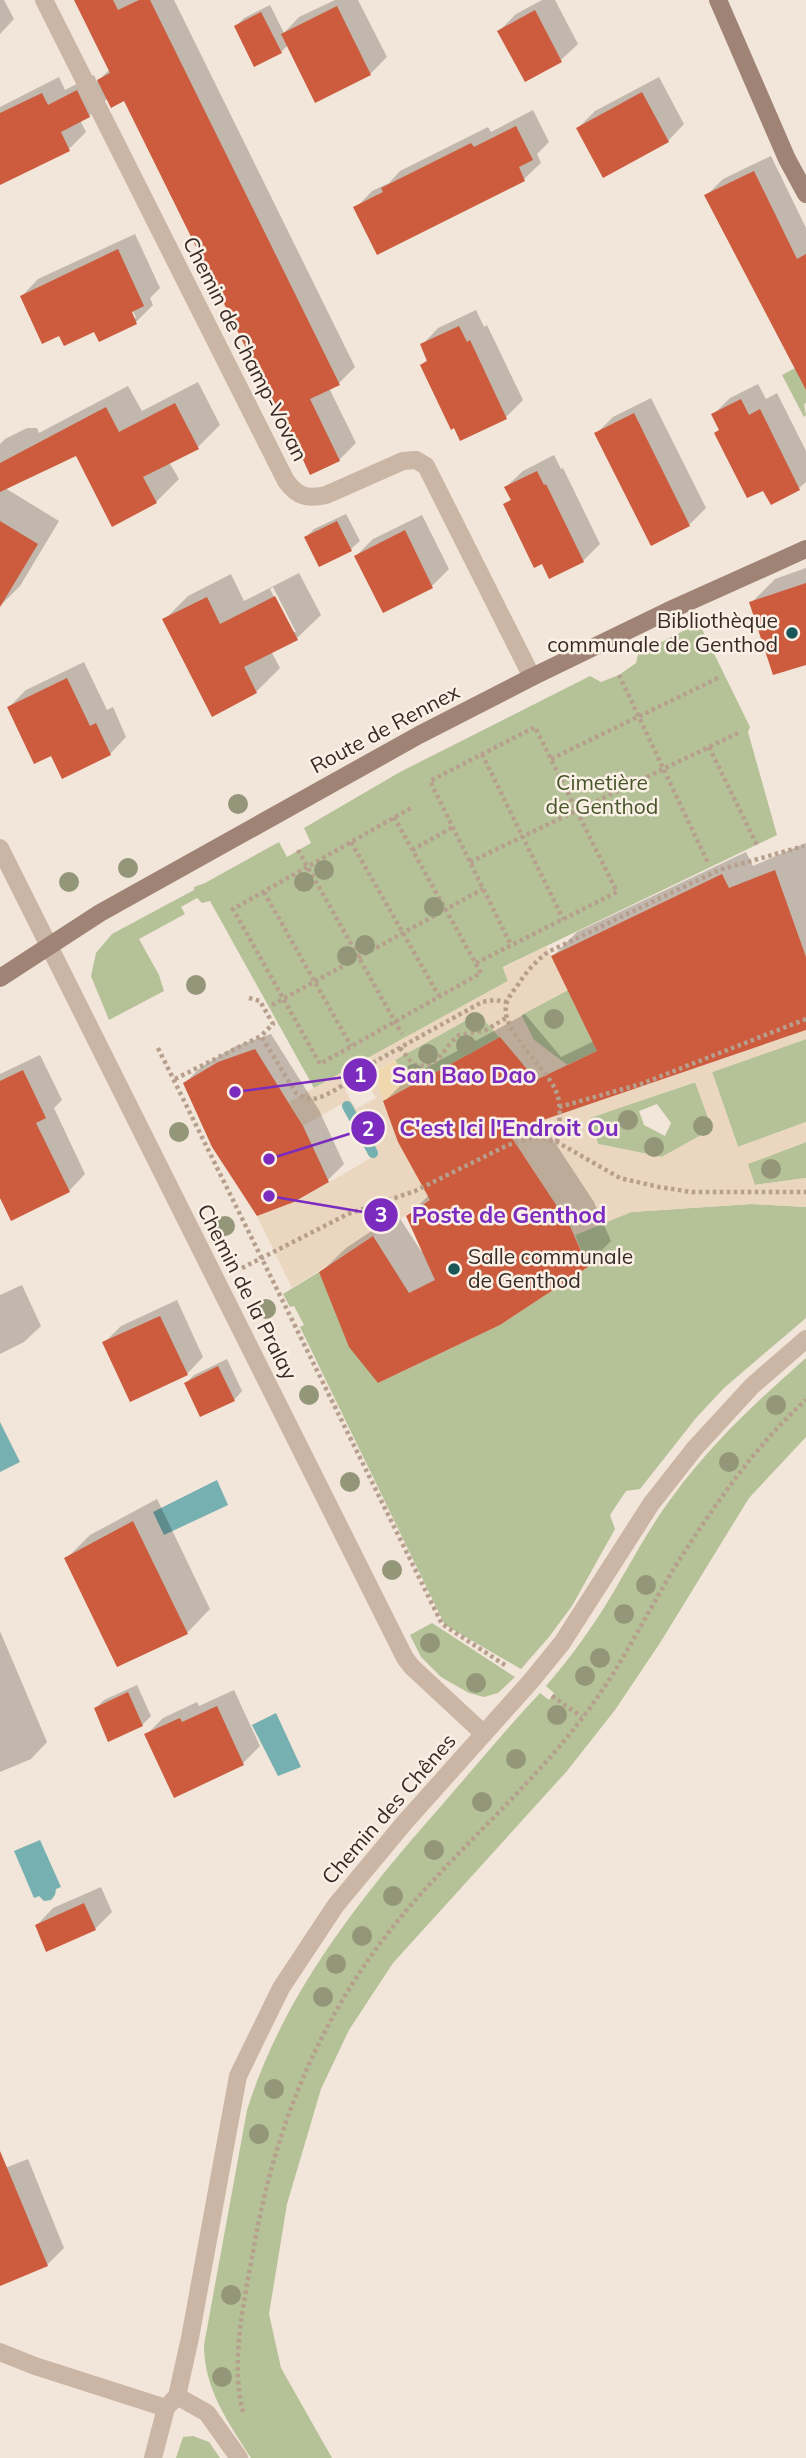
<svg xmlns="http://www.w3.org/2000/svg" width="806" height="2458" viewBox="0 0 806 2458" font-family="Mulish,sans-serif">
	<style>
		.green { fill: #b5c298; fill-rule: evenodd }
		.sand { fill: #f0d7ad }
		.plaza { fill: #ebd6bf; fill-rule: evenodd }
		.water { fill: #76b0b1 }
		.shadow { fill: #0003; fill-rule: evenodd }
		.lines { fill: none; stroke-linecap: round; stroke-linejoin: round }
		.stream { stroke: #76b0b1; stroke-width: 10 }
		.building { fill: #cc5c3d }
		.path { stroke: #b79f8e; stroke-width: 4.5; stroke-dasharray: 3.5 3.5; stroke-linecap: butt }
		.street { stroke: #cbb5a4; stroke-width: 18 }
		.secondary { stroke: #9f8375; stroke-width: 18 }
		.tree { fill: #939678 }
		.poi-dot { fill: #1a5759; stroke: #faf0e5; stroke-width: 2.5 }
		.labels { text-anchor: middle; stroke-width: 5; stroke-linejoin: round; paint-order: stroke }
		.street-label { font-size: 21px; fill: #362b26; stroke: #faf0e5 }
		.poi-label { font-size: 21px; fill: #362b26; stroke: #faf0e5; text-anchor: end }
		.park-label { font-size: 21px; fill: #465529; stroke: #faf0e5 }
		.leader { fill: none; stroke: #7b2cbf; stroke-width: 2.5 }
		.callout-dot { fill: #7b2cbf; stroke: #faf0e5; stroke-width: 2.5 }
		.mark-label { font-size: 21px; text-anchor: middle; font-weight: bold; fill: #fff }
		.callout-label { font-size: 23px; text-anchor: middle; font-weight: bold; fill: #7b2cbf; stroke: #faf0e5; stroke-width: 5; stroke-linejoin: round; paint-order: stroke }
	</style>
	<rect width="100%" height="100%" fill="#f2e5d9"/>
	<path class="green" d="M806,362V403L804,404L806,415L804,417L782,375Z
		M699,623L750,727L748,732L777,835L503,967L508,981L314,1088L210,901L202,903L197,898L181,907L185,914L139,939L159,975L164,991L109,1020L91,976L96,953L112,934L194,890V887L205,883L279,842L287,857L311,843L304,828L400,772L590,676L601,682L619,675L636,663L638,654Z
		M568,990L597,1051L567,1065L534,1040L521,1015Z
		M479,1013L500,1037L410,1086L395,1060Z
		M806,1039V1122L738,1147L712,1072Z
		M696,1082L712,1129L662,1157L598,1144L589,1118ZM657,1104L671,1123L665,1136L644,1125L639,1111Z
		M806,1142V1178L754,1185L747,1164Z
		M751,1204L806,1207V1318L724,1388L696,1418L640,1489L626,1491L610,1515L615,1529L572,1606L549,1637L521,1669L445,1625L300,1327L304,1325L294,1306L290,1307L283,1294L319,1272L378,1383L500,1325L588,1267L575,1235L631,1212Z
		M806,1358V1437L749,1498L660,1643L615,1710L567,1771L393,1963L349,2030L321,2089L287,2204L269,2314L281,2368L332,2458H251C228,2422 204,2389 204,2345L247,2110C285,1989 366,1891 448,1798C478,1763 508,1727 540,1693L549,1700L554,1693L546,1686C566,1663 584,1639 600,1614C625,1575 645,1533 673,1496C711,1444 758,1400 806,1358Z
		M432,1623L515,1677L498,1693L484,1697L469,1693L441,1677L421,1657L410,1635Z
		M193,2436L209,2442L220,2458H176L183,2437Z"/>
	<path class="sand" d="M395,1060L410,1086L383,1101L374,1072Z"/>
	<path class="plaza" d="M546,946L568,990L521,1015L534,1040L567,1065L573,1082V1110L806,1030V1039L712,1072L738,1147L806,1122V1142L748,1164L755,1185L806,1178V1207L751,1204L631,1212L575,1235L525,1157L431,1199L292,1288L257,1216L297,1201L371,1158L341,1104L303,1126L289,1102L341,1073L343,1077L353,1071L351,1067L508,981L503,968ZM478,1013L527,1069L547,1106L386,1110L374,1072ZM365,1079L376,1098L356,1109L345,1090ZM695,1082L712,1129L662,1157L598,1144L590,1118Z"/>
	<path class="water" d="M0,1422L20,1462L0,1472Z
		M217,1480L228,1505L164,1535L153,1512Z
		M276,1713L301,1767L278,1776L252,1725Z
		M40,1840L61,1887L56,1889L55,1895L51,1900L44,1901L39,1896L34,1898L14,1851Z"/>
	<path class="shadow" d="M0,0H4L14,19L0,34Z
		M75,0H174L355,367L339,383L329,388L356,443L339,460L283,411L125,99L108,98L89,116L80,120L86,132L69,149L0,184V107L59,77L65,90L94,75L97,82L110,69Z
		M335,0H358L387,57L370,74L288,45L281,52L255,65L236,26L244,18L270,5L284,33L299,17Z
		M542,0H555L578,44L561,60L525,79L499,31L516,14Z
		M659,77L684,124L668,141L578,128L595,111Z
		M533,110L549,142L537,154L541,163L524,179L356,208L372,191L389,183L400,171L488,127L491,132Z
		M771,156L806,228V350L706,196L723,179Z
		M135,234L160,288L150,298L153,305L136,322L95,330L60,333L22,296L38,279ZM130,303L136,318H132Z
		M476,310L484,327L487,325L523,400L506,417L461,439L422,365L428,359L422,345L438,328Z
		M198,382L220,425L198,447L169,462L179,479L156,502L76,453L5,488L59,521L20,586L0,606V444L5,439L27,428H37L39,433L128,386L142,411Z
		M758,384L766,399L777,393L806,451V482L799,488L771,502L764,488L720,429L713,415L730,398Z
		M651,398L706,508L689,525L596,434L613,417Z
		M554,455L561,469L563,468L600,544L583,561L506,505L512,498L506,487L523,471Z
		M346,514L360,541L351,549L320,564L306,537L314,529Z
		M422,515L449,569L432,586L384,611L356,556L373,539Z
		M806,568V663L751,603L775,579Z
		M299,573L321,615L297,638L271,651L280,668L256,692L164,620L188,596L231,574L244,601ZM273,587L296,632H292L270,589Z
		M84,662L107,710L113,707L126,737L110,754H52L9,707L26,690Z
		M806,843V1028L540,1120L594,1202L611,1241L587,1265L499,1324L321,1272L346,1248L397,1214L421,1251L423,1250L408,1216L429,1195L385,1101L409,1077L525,1014L561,1057L594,1041L553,956L577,932L746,852L753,866Z
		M271,1034L319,1110L344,1164L328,1180L185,1083L201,1067L236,1046Z
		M40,1055L62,1100L54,1108L85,1174L69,1191L0,1199V1074Z
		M22,1285L41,1326L24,1342L0,1354V1295Z
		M177,1300L203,1357L187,1374L104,1343L121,1326Z
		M227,1359L242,1391L234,1400L186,1383L194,1375Z
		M157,1499L210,1609L187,1633L66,1559L90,1535Z
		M0,1631L47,1742L31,1759L0,1772Z
		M137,1685L151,1716L142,1725L96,1708L104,1700Z
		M234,1690L260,1746L243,1763L174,1795L146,1735L163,1718L197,1702L199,1706Z
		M101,1887L112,1912L95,1929L37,1925L53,1908Z
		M28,2159L64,2248L47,2265L0,2274V2170Z"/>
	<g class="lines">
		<path class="stream" d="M347,1106L373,1153"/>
	</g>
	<path class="building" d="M74,0H113L118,10L139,0H150L340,385L310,399L340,461L310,475L282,414L279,415L124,101L111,108L97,80L110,73Z
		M337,6L371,75L315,103L281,34Z
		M535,10L562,62L525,82L497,31Z
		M261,12L282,53L254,67L234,26Z
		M77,90L90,117L61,132L70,151L0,185V113L42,93L48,105Z
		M642,92L669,142L603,178L576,128Z
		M516,126L533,160L519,167L525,181L377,255L353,207L383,192L381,188L471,143L474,147Z
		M754,171L797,259L806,254V390L704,195Z
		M118,249L144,306L132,312L137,324L99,342L94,332L64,346L59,336L42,344L20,296Z
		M459,326L467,342L470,340L507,419L460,441L454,428L451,430L420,365L427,361L420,344Z
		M741,399L749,415L760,409L800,490L771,505L763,491L747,498L714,433L719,430L711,414Z
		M175,403L199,449L143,477L157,503L112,527L76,456L0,492V463L106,407L119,432Z
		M634,413L690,526L651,546L594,433Z
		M537,471L544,485L546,484L584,562L549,579L542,564L534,568L503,504L511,500L504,487Z
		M0,521L38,544L0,607Z
		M337,521L352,551L319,567L304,537Z
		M405,530L433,588L383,613L354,556Z
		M806,583V665L773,675L749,602Z
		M275,596L298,640L244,667L257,693L212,717L162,619L207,597L220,624Z
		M67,678L90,726L96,723L111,755L62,779L51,756L34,764L7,707Z
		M775,870L806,957V1030L508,1132L570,1226L588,1267L500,1325L378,1383L349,1347L319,1272L373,1236L409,1293L435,1280L406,1216L430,1200L398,1142L383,1101L500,1037L536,1080L597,1051L551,956L722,874L729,888Z
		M255,1049L303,1126L329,1182L294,1202L257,1216L212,1147L183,1083L218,1062Z
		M23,1070L46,1118L36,1123L70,1192L11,1221L0,1198V1081Z
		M160,1316L188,1375L130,1402L102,1342Z
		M218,1366L235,1401L200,1417L184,1383Z
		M133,1521L188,1634L117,1667L64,1558Z
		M128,1692L143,1726L108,1742L94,1708Z
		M217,1706L244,1765L174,1798L144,1734L180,1718L182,1722Z
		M84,1903L96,1930L46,1952L35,1925Z
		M0,2151L48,2266L0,2286Z"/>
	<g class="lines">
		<path class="path" d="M619,675L708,863
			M709,747L757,845
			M482,754L563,919
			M551,759L718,678
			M394,817L481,973L320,1064L233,909L411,808
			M351,842L439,996
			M298,850L402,1034
			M412,850L453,827
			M470,862L740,732
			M264,892L351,1046
			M476,963L617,892L535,727L430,781L511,945
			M249,998L260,1001L273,1024L261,1036
			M272,1005L483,889
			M158,1048L442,1624L508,1667
			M400,1048L413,1064C438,1072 443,1047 459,1035L486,1030L506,1018
			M175,1079L261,1036L296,1093C301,1096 306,1099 312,1099C327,1098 358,1076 367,1066L482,1002L495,1000L507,1002
			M559,1107L641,1084L806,1019
			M557,1142C559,1125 563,1105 555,1089C545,1067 502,1031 506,1007C507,997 514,991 519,983C527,971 537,960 548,952L719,870L804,846
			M242,1268L348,1214L415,1191L508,1145L536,1137L557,1142L620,1178L659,1187L692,1192H806
			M552,1696L582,1717
			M243,2412C230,2362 244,2302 253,2252C275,2124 321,2012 405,1912C467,1839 542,1777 597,1698C629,1652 653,1601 683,1554C719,1499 757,1444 806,1400"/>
		<path class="street" d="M44,0L286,481C298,497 307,499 326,495L403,461L416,460L426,466L532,677
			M0,848L405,1658L412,1667L484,1734
			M0,2352L35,2366L166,2408
			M177,2396L207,2413L239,2458
			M153,2458L166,2408L177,2396L190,2338L238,2076L281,1988L336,1905L405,1822L531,1681L562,1643L651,1504L695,1448L752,1386L806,1339"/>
		<path class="secondary" d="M718,0L787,159L806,194
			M0,978L100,913L419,735L532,677L668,611L806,549"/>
	</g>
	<g class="tree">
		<circle cx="238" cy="804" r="10"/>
		<circle cx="128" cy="868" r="10"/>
		<circle cx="324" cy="870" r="10"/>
		<circle cx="69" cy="882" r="10"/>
		<circle cx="304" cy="882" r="10"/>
		<circle cx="434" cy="907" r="10"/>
		<circle cx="365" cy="945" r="10"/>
		<circle cx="347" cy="956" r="10"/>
		<circle cx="196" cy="985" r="10"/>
		<circle cx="554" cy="1019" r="10"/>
		<circle cx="475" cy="1022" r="10"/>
		<circle cx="466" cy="1045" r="10"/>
		<circle cx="428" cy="1054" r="10"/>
		<circle cx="414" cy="1074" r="10"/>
		<circle cx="628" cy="1120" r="10"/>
		<circle cx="703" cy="1126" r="10"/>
		<circle cx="179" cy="1132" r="10"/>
		<circle cx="654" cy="1147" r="10"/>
		<circle cx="771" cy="1169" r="10"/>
		<circle cx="225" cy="1226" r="10"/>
		<circle cx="266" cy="1309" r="10"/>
		<circle cx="309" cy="1395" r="10"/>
		<circle cx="776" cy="1405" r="10"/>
		<circle cx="729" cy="1462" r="10"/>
		<circle cx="350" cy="1482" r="10"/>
		<circle cx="392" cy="1570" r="10"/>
		<circle cx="646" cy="1585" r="10"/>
		<circle cx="624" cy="1614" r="10"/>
		<circle cx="430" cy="1643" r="10"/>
		<circle cx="600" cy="1658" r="10"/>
		<circle cx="585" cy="1676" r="10"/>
		<circle cx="476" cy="1683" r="10"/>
		<circle cx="557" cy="1715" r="10"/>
		<circle cx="516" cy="1759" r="10"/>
		<circle cx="482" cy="1802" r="10"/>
		<circle cx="434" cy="1850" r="10"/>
		<circle cx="393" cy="1896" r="10"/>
		<circle cx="362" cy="1936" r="10"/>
		<circle cx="336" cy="1964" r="10"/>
		<circle cx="323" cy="1997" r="10"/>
		<circle cx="274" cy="2089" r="10"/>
		<circle cx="259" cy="2134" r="10"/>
		<circle cx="231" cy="2295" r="10"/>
		<circle cx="222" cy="2377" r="10"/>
	</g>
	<g class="poi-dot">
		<circle cx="792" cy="633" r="7"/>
		<circle cx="454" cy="1269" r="7"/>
	</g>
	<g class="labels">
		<g class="street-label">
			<text transform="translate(245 349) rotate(63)" y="7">Chemin de Champ-Vovan</text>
			<text transform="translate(385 729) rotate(-28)" y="7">Route de Rennex</text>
			<text transform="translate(247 1292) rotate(63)" y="7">Chemin de la Pralay</text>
			<text transform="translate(389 1809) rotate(-49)" y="7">Chemin des Chênes</text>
		</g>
		<g class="poi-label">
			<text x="778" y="628">Bibliothèque<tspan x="778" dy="24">communale de Genthod</tspan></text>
			<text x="468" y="1264" text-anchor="start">Salle communale<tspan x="468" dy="24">de Genthod</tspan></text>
		</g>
		<g class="park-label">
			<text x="602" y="790">Cimetière<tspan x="602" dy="24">de Genthod</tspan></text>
		</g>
	</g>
	<path class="leader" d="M235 1092L360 1075M269 1159L368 1128M269 1196L381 1215"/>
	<g class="callout-dot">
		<circle cx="235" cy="1092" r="7"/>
		<circle cx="269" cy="1159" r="7"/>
		<circle cx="269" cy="1196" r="7"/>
		<circle cx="360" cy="1075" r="18"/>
		<circle cx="368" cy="1128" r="18"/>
		<circle cx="381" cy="1215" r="18"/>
	</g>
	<g class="mark-label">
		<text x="360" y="1082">1</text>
		<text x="368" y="1136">2</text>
		<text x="381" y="1222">3</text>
	</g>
	<g class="callout-label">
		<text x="464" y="1083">San Bao Dao</text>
		<text x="509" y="1136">C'est Ici l'Endroit Ou</text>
		<text x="509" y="1223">Poste de Genthod</text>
	</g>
</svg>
